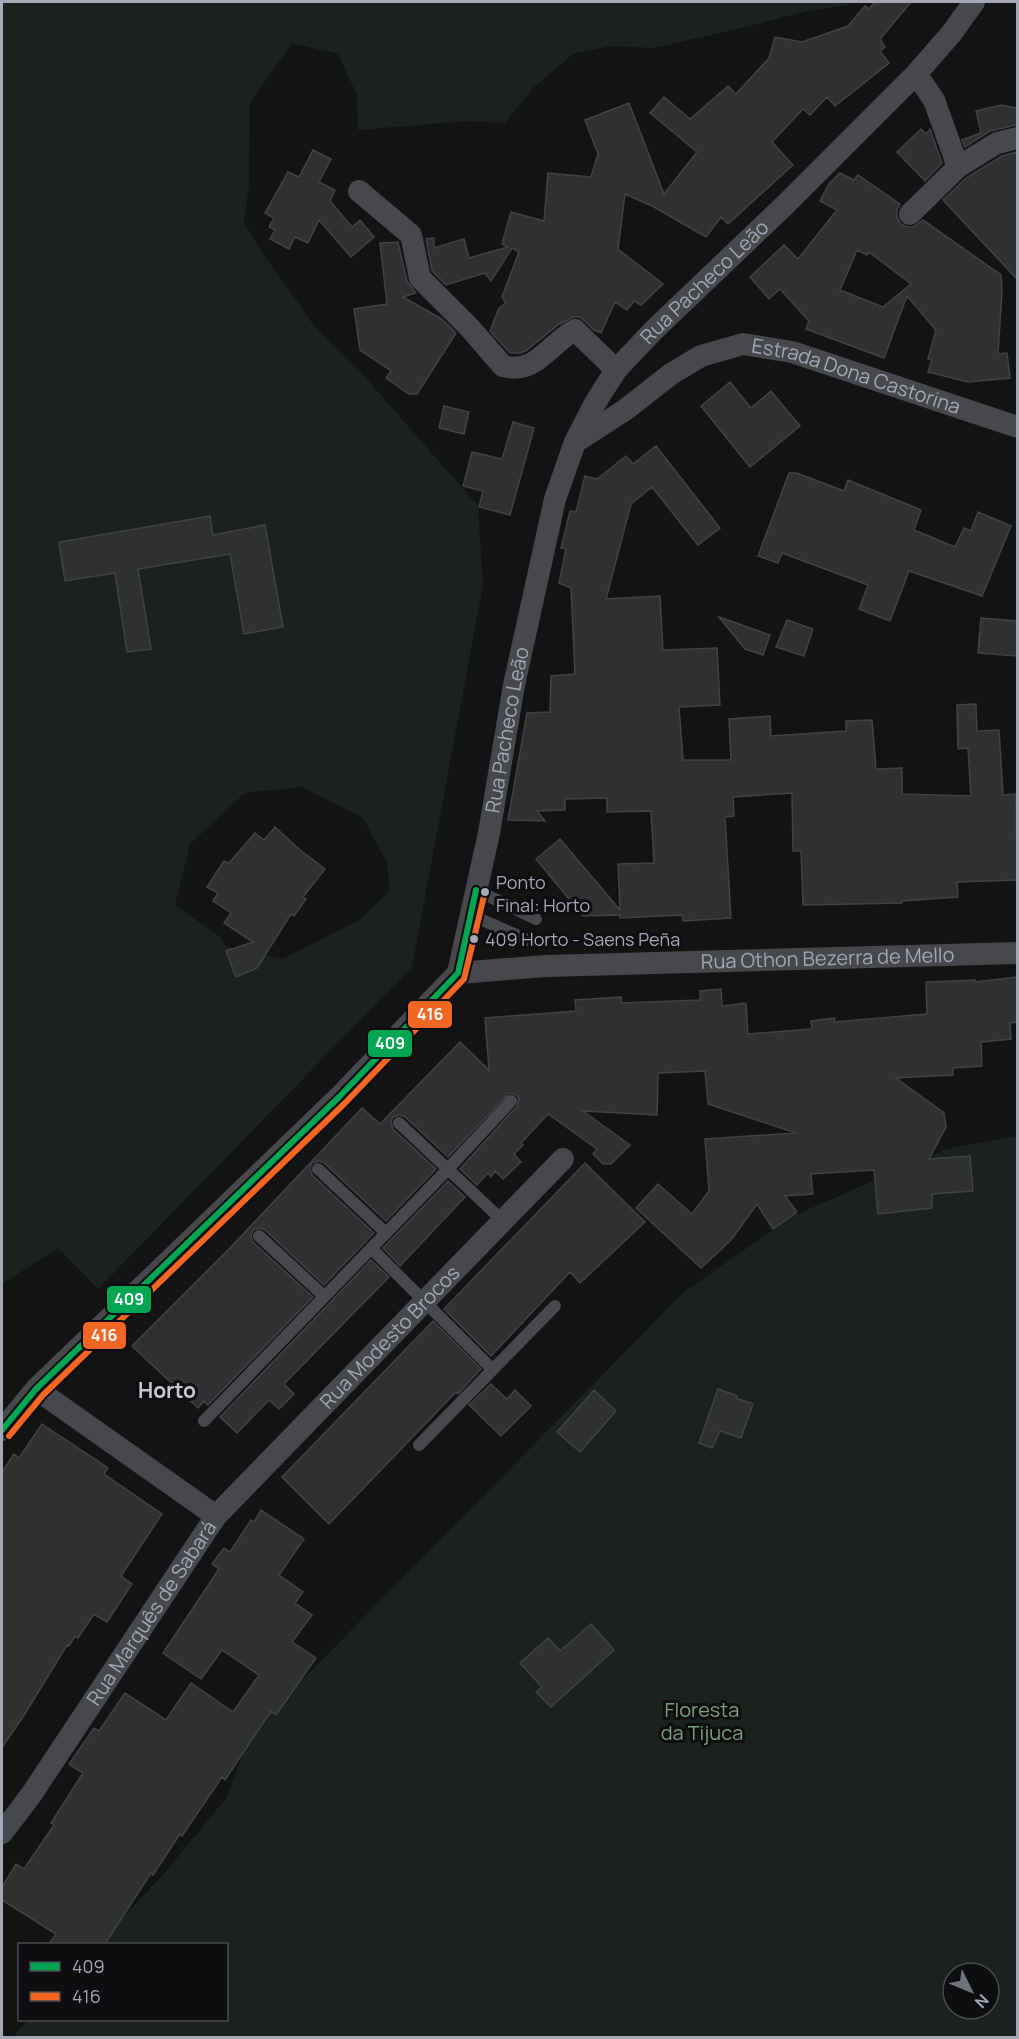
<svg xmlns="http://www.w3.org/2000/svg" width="1019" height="2039" viewBox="0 0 1019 2039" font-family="Manrope,sans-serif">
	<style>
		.green { fill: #1b221d; fill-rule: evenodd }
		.building { fill: #313132; stroke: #424247; stroke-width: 1.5; fill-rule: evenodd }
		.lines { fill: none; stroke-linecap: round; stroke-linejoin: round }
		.lane { stroke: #47484c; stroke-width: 12 }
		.street { stroke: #47484c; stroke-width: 22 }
		.bus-1-casing { stroke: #0e0d0f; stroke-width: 10 }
		.bus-2-casing { stroke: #0e0d0f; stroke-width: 10 }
		.bus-1 { stroke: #00a651; stroke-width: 6 }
		.bus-2 { stroke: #f26522; stroke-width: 6 }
		.bus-dot { fill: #a4a7b5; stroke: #0e0d0f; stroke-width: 2 }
		.labels { text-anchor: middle; stroke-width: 6; stroke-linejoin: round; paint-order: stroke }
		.bus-label { font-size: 18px; fill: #a4a7b5; stroke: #0e0d0f; text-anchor: start }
		.street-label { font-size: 20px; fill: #a4a7b5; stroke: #0e0d0f }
		.park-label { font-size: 20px; fill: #7aa080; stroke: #0e0d0f }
		.neighbourhood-label { font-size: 21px; font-weight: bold; fill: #c5c7d1; stroke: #0e0d0f }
		.line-badge { stroke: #0e0d0f; stroke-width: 2 }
		.badge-label { font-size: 16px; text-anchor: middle; font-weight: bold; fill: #fff }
	</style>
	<rect width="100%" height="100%" fill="#131313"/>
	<path class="green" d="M2,2H853L845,6L806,11L750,26L654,48L610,46L573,54L534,87L505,123L466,121L358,130L357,95L338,54L292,43L250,103L249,186L244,223L266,258L315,327L359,370L478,506L483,585L412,967L98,1289L58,1248L2,1284ZM301,787L363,818L387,863L390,891L359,920L283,959L225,946L219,936L175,905L190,844L245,793Z
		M1017,1136V2037L12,2038L28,2020H226V1944H98L162,1876L227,1797L251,1732L683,1293L791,1217L946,1149ZM953,1973H989V2009H953Z"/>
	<path class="building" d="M875,2H911L880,39L885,47L880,51L889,63L835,106L827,97L810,115L803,109L772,142L793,165L728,224L721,217L706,237L654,207L625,194L618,249L663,284L641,305L634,301L627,310L615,302L601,333L594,330L580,317H573L558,325L527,350L521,353H510L490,331L499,308L506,303L502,297L519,252L512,248L491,281L485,273L446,285L432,271L426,239L434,238V248L464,239L469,258L508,247L502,244L511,212L544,221L548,173L591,177L598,154L585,120L629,103L664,194L697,152L650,113L664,97L690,119L728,86L736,94L769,58L775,37L802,42L848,26L865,6L869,9Z
		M1001,105L1017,108V125L990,131L965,147L962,140L981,133L976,111Z
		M921,129L926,134L930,129L942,163L925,181L897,152Z
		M313,150L331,159L319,182L335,190L330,201L352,227L360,220L374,237L351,257L319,220L308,243L295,237L289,249L270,239L275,230L269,227L274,218L265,213L288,172L299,177Z
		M1017,152V279L943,200L966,178L1002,156Z
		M840,173L854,180L858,175L900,204L897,210V217L901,224L907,227H913L923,220L1001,275L1002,291L998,354L1007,353L1010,378L968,382L928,372L932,360L928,359L936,330L907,296L884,358L806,329L809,321L780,289L769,299L750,277L784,245L798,259L837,210L820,201L829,184ZM857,250L867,255L869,252L911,284L883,307L840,290Z
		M398,242L407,281L416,293L403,297L442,319L456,333L417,394H409L396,385L386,378L391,371L360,350L354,309L387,304L380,243Z
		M730,382L751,408L771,391L800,426L750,467L701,406Z
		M444,406L469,412L464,434L439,428Z
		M513,422L534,428L510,515L479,507L483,491L463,486L472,452L502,459Z
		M656,446L720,528L698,545L652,487L631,504L606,599L660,596L663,650L717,648L720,705L679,707L683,760H731L729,719L770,716L771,736L846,731V721L872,720L876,769L902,768V794L971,796L968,748L958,749L957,705L976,704L977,731L999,730L1003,795L1016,794L1017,880L957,882L958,897L902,901V903L803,905L801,851H793L792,793L733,797L734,816L725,817L731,918L683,921L682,915L620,918V915L583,916L536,859L560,839L620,910L618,864L654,863L651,811L607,812V798L565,799V810L537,811L545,821L508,820L527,713L550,712L551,676L575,674L571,588L559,583L566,549L561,548L570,511L576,512L585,476L597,479L626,456L633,464Z
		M789,473H797L844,491L848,480L921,510L914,530L955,547L964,528L971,531L978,512L1011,526L982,596L909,571L890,621L859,609L868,585L782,553L778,563L758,556Z
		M210,516L213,535L265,525L283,627L244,634L230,554L138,569L151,649L127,652L115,573L65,581L59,542Z
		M719,617L770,635L763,655L745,649Z
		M981,618L1017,621V656L978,653Z
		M787,620L813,629L804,656L776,647Z
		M275,827L300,850L325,869L303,897L306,899L294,916L291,914L257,968L236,977L226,951L253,942L224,923L231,913L213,901L218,893L207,887L224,861L229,863L255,833L264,840Z
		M1017,977V1022L1010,1023L1011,1039L981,1042L982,1066L953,1068V1075L896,1078L944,1113L946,1127L929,1159L970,1156L973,1191L932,1194V1208L878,1214L874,1170L811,1174L813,1194L785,1196L797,1212L773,1229L757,1204L731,1240L701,1268L636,1208L658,1184L692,1214L709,1191L705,1139L796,1133L708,1104L705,1071L658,1073L657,1115L583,1111L630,1145L611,1164H603L593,1154L597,1149L548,1114L521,1143L523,1145L514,1154L521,1162L503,1179L495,1171L491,1177L488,1173L477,1185L460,1169L517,1106L519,1098L516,1095L509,1093L448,1157L405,1117L400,1115L393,1117L391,1122L393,1129L436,1169L386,1221L324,1163L319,1161L312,1163L310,1168L312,1175L374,1233L324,1285L265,1230L260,1228L253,1230L251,1235L253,1242L313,1297L208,1405L204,1401L198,1408L132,1346L230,1248L362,1108L380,1124L460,1042L489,1070L485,1018L576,1011L575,1000L621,997L622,1003L700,1000V991L721,989L722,1006L746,1003L748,1034L812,1029L811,1021L835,1018L834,1022L927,1014L926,982L975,980V982Z
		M585,1163L645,1222L580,1283L570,1272L491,1356L444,1309Z
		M448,1181L465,1197L400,1266L383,1248Z
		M371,1260L389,1277L284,1384L294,1394L279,1409L269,1400L237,1433L220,1417Z
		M433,1321L481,1369L458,1394L456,1392L329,1524L282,1477Z
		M491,1384L507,1399L515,1390L531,1406L501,1436L469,1405Z
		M718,1389L737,1396L736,1398L753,1404L741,1438L720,1431L712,1448L699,1443Z
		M594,1390L616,1411L580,1452L557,1432Z
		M42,1424L108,1468L104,1474L162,1514L121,1576L132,1584L107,1622L94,1614L78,1638L75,1636L69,1646L67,1645L23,1717L2,1747V1472L14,1454L19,1458Z
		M261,1510L304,1539L279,1575L303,1592L295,1603L312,1615L292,1642L316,1658L276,1715L271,1711L225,1780L222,1777L182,1836L180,1834L153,1875L151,1873L105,1944H49L56,1934L2,1900V1887L16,1864L24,1869L54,1825L51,1823L83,1773L69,1764L94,1728L99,1731L125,1693L166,1720L191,1683L233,1712L259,1675L222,1650L201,1679L163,1653L219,1569L212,1564L224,1548L230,1552L251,1520L254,1522Z
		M591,1624L614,1650L551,1707L536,1692L542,1687L520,1663L548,1638L560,1651Z"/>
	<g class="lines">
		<path class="lane" d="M476,890L536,919
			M471,915L530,941
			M399,1123L503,1221
			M318,1169L386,1233
			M259,1236L324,1296
			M371,1248L492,1369
			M204,1421L448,1169L511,1101
			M419,1445L555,1306"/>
		<g class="street">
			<path d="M958,167L997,143L1018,138"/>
			<path d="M359,191L411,235L420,278L469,327L503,366C535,376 551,342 575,330L616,370"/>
			<path d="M910,214L958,167L934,100L916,74"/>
			<path id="s1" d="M577,441L625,410L671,374L701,356L743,344L792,352L1018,427"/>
			<path id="s2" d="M458,973L546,966L1018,953"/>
			<path d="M36,1389L216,1516"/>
			<path id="s3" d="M2,1430L36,1389L339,1097L458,973L489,833L514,685L555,499L575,442L595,403L616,370L654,330L787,203L916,74L951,34L974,2"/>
			<path id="s4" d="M2,1833L31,1795L216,1516L563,1159"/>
		</g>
		<defs>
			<path id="bus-1" d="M2,1430L36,1389L339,1097L458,973L476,890"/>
			<path id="bus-2" d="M9,1436L43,1395L345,1103L464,979L485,892"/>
		</defs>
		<use href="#bus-1" class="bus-1-casing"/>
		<use href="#bus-2" class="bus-2-casing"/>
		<use href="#bus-1" class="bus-1"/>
		<use href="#bus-2" class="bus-2"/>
	</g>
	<g class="bus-dot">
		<circle cx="485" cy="892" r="5"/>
		<circle cx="474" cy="939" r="5"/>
	</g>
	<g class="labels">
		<g class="bus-label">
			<text x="496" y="889">Ponto<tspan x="496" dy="23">Final: Horto</tspan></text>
			<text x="485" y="946">409 Horto - Saens Peña</text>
		</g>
		<g class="street-label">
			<text dy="7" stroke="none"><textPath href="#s3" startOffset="1398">Rua Pacheco Leão</textPath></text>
			<text dy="7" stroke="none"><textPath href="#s1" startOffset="312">Estrada Dona Castorina</textPath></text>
			<text dy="7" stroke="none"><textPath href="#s3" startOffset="894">Rua Pacheco Leão</textPath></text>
			<text dy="7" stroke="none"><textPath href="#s2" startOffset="370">Rua Othon Bezerra de Mello</textPath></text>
			<text dy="7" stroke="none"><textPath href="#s4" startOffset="632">Rua Modesto Brocos</textPath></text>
			<text dy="7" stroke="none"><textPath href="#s4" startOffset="266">Rua Marquês de Sabará</textPath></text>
		</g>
		<g class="park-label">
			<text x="702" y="1717">Floresta<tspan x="702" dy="23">da Tijuca</tspan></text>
		</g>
		<g class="neighbourhood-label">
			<text x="167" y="1398">Horto</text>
		</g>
	</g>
	<g class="line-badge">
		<rect x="407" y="1000" width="46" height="29" rx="6" fill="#f26522"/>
		<rect x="367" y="1029" width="46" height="29" rx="6" fill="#00a651"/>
		<rect x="106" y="1285" width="46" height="29" rx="6" fill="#00a651"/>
		<rect x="82" y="1321" width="45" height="29" rx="6" fill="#f26522"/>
	</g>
	<g class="badge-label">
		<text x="430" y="1020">416</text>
		<text x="390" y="1049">409</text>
		<text x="129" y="1305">409</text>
		<text x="104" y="1341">416</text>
	</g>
	<rect width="1019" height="2039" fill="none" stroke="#a4a7b5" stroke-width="6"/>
	<rect x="18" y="1943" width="210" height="78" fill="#0e0d0f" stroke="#4a4b51" stroke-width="1.5"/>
	<rect x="30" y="1962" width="30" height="9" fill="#00a651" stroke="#4a4b51" stroke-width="1.5"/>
	<text x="72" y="1973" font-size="18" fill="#a4a7b5">409</text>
	<rect x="30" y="1992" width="30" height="9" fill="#f26522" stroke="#4a4b51" stroke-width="1.5"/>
	<text x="72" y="2003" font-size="18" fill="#a4a7b5">416</text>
	<g transform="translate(971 1991) rotate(133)"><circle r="28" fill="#0e0d0f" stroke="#4a4b51" stroke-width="1.5"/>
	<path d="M0-4.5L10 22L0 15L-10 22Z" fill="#71737c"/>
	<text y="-9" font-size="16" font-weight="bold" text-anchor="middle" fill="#a4a7b5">N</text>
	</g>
</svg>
